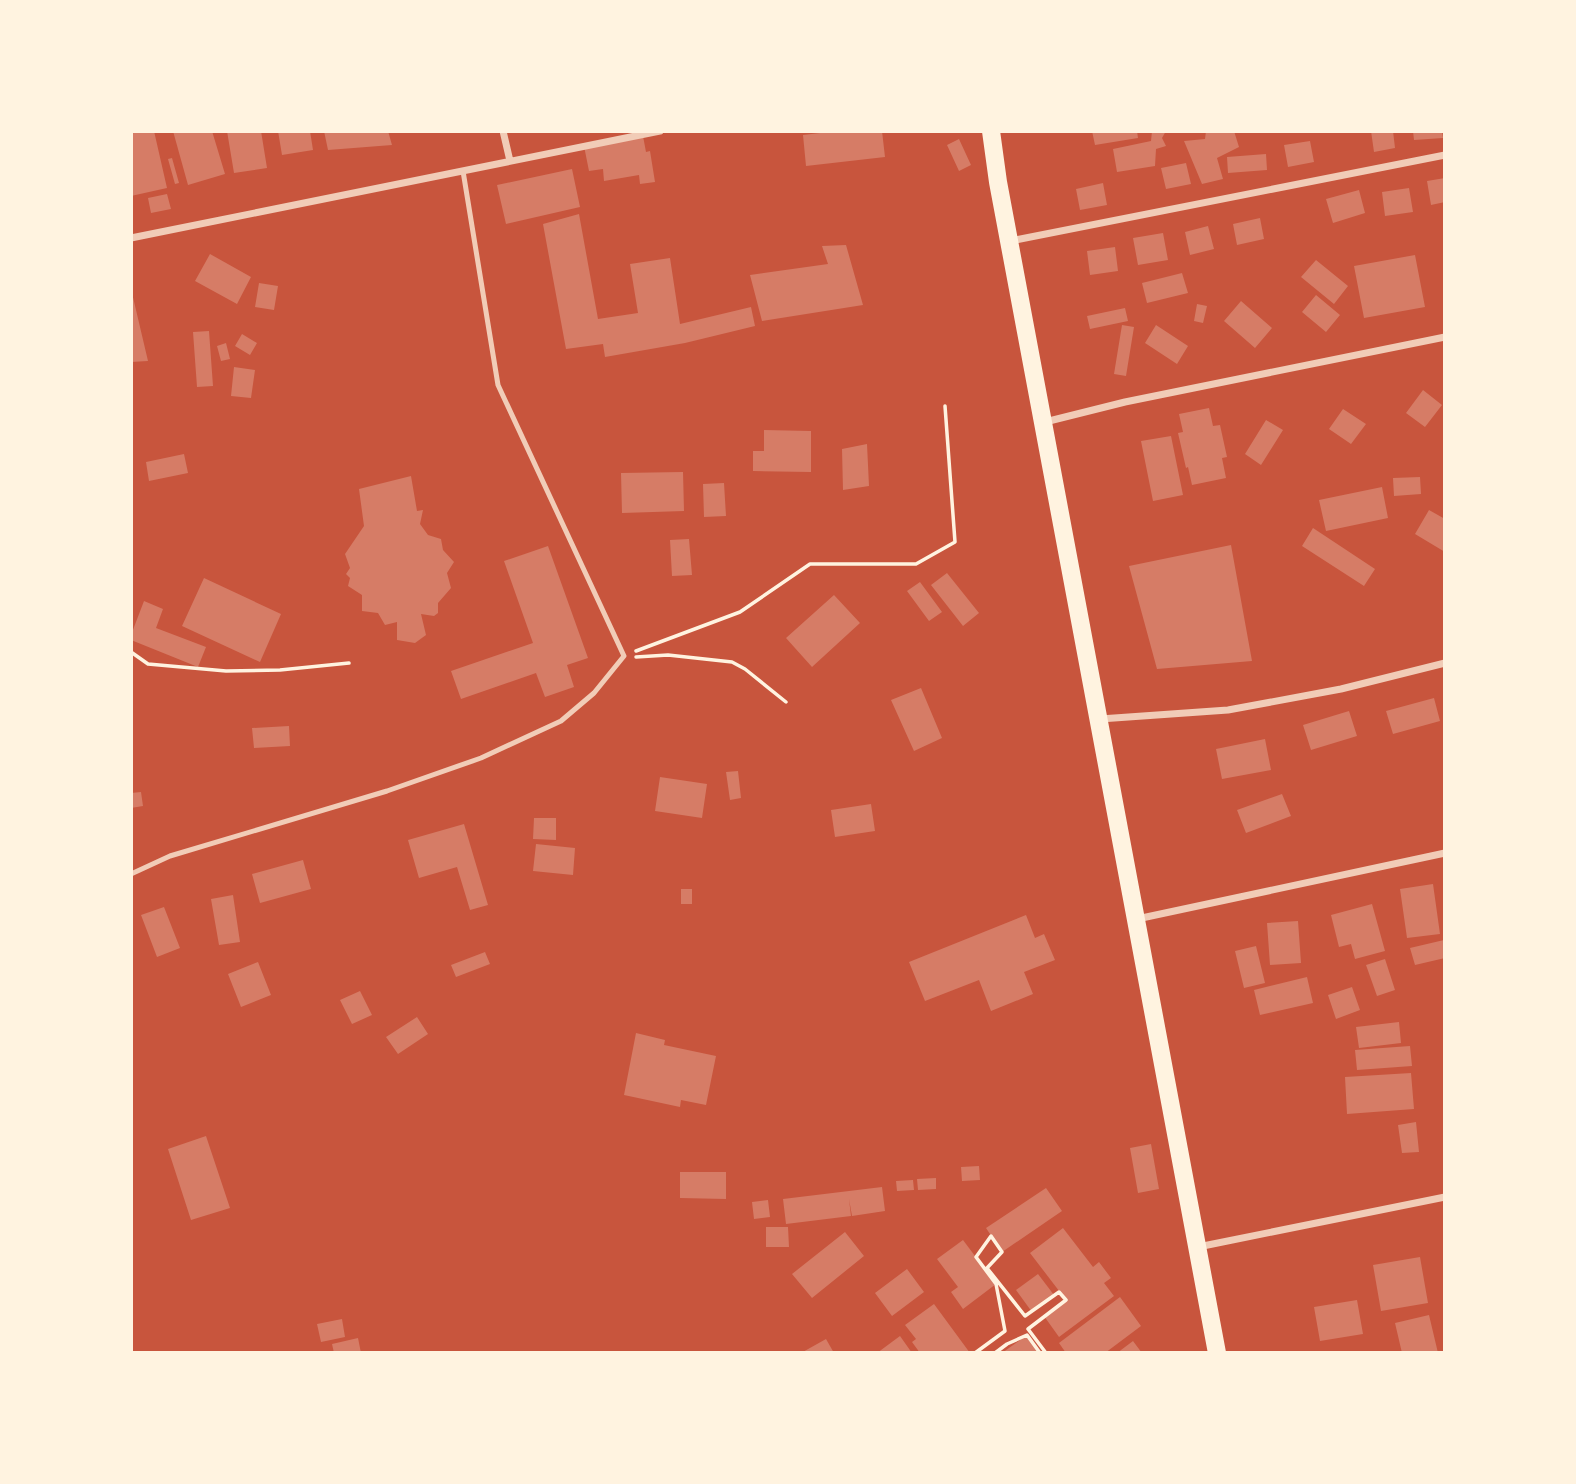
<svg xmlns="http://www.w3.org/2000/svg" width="1576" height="1484" viewBox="0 0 1576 1484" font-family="Bitter,serif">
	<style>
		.building { fill: #d67c66 }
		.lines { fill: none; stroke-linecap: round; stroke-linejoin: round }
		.path { stroke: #fff3e0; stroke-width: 3.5 }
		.service { stroke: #f1ccb7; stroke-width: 5 }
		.minor { stroke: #f1ccb7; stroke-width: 7 }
		.primary { stroke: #fff3e0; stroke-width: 18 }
	</style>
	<rect width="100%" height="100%" fill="#c8553d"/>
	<path class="building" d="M131,131H154L167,188L131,196Z
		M173,131H212L225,174L188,185Z
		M227,131H261L267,168L234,173Z
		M278,131H310L313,150L282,155Z
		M324,131H388L392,145L328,150Z
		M837,131H882L885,157L806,166L803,135Z
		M1092,131H1137L1138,138L1095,145Z
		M1152,131H1166L1162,138L1166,146L1156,149L1155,166L1117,172L1113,149L1151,141Z
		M1206,131H1234L1239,147L1217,158L1223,179L1202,184L1184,141L1205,139Z
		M1371,131H1393L1395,148L1374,152Z
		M1413,131H1442L1443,138L1414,140Z
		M643,136L646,152L650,151L655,182L640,184L639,175L604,181L603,169L589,171L584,146Z
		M959,139L971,165L959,171L947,145Z
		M1310,141L1314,162L1288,167L1284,145Z
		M1266,154L1267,170L1228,173L1227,157Z
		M172,158L179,183L175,184L168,159Z
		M1186,163L1191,184L1166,189L1161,168Z
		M572,169L580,207L506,224L497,185Z
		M1445,178V202L1431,205L1427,181Z
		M1103,183L1107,205L1080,210L1076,189Z
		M1409,188L1413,212L1385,216L1382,192Z
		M1359,190L1365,213L1333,223L1326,199Z
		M167,194L171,209L151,213L148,198Z
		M579,214L598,319L638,313L630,264L670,258L680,324L751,307L755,326L685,343L605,357L603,344L566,349L543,224Z
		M1260,218L1264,239L1237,245L1233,224Z
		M1208,226L1214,249L1190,255L1185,232Z
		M1163,233L1168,260L1138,265L1133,238Z
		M846,245L863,305L762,321L750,275L828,264L822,246Z
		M1115,247L1118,271L1090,275L1087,251Z
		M210,254L251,277L237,304L195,281Z
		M1415,255L1425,307L1364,318L1354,266Z
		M1316,260L1348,286L1334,304L1301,277Z
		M1182,273L1188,293L1147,303L1142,283Z
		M259,283L278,286L274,310L255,307Z
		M131,293H132L148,361L131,362Z
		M1316,295L1340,315L1326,332L1302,312Z
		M1241,301L1272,328L1255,348L1224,321Z
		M1197,304L1207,306L1203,323L1194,321Z
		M1125,308L1128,321L1090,329L1087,316Z
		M1122,325L1134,327L1126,376L1114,374Z
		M1156,325L1188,346L1177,364L1145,343Z
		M209,331L213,386L197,387L193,332Z
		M242,334L257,343L250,355L235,346Z
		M226,343L230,359L221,361L217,346Z
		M234,367L255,370L251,398L231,396Z
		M1423,390L1442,405L1425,427L1406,413Z
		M1209,408L1213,426L1220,425L1227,457L1222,458L1226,478L1192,485L1188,467L1186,468L1178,433L1183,432L1179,414Z
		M1343,409L1366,424L1351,444L1329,429Z
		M1266,420L1283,430L1261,465L1245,454Z
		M764,430L811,431V472L753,471V451H764Z
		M1171,436L1183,495L1153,501L1141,441Z
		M867,444L869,486L843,490L842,449Z
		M184,454L188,473L149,481L146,462Z
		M683,472L684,511L622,513L621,473Z
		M411,476L417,511L423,510L420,524L428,535L441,539L443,550L454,562L447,573L451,588L438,603V613L434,616L421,614L426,635L415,643L397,640V622L385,625L378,613L362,611V595L348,586L350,578L346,574L350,568L345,554L364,526L359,489Z
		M1420,477L1421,494L1394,496L1393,478Z
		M724,483L726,516L704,517L703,484Z
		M1382,487L1388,518L1326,531L1319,500Z
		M1429,510L1445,519V552L1415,534Z
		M1313,528L1375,569L1364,586L1302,546Z
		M689,539L692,575L672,576L670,540Z
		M1231,545L1252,661L1157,669L1129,566Z
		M548,546L588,658L567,665L574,687L545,697L536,673L461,699L451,671L533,643L504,561Z
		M947,573L979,613L963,626L931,585Z
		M204,578L281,614L260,662L182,626Z
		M920,582L942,612L929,621L907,591Z
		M834,595L860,623L812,667L786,638Z
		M144,601L163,609L156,628L206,647L198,667L131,640V635Z
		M921,688L942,738L914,751L891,700Z
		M1434,698L1440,721L1393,734L1386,711Z
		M1349,711L1357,736L1311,750L1303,725Z
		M289,726L290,746L254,748L252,728Z
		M1265,739L1271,770L1222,779L1216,749Z
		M738,771L741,798L730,800L726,772Z
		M660,777L707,784L702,818L655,811Z
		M141,792L143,806L131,808V793Z
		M1282,794L1291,816L1246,833L1237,810Z
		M871,804L875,831L835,837L831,810Z
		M534,818H556V840L533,839Z
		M464,824L488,905L470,910L457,867L419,878L408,840Z
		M536,844L575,848L573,875L533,871Z
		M303,860L311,889L260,903L252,874Z
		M1433,884L1440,934L1407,938L1400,889Z
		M681,889H692V904H681Z
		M233,895L240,942L219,945L211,899Z
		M1372,904L1385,951L1355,959L1351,944L1339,947L1331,915Z
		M164,907L180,948L157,957L141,915Z
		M1026,915L1035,938L1044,934L1055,960L1024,972L1033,994L991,1011L979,980L925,1001L909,962Z
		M1298,921L1301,963L1270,965L1267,923Z
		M1444,940L1445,958L1415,965L1410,948Z
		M1256,946L1265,983L1244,988L1235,951Z
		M485,952L490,964L456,977L451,965Z
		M1385,959L1395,990L1377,996L1366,965Z
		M258,962L271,995L241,1007L228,974Z
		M1307,977L1313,1003L1260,1015L1254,990Z
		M1352,987L1360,1010L1336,1019L1328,995Z
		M360,991L372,1015L352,1024L340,1000Z
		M417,1017L428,1034L398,1054L386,1037Z
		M1399,1022L1401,1043L1359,1048L1356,1027Z
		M636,1033L665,1040L664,1045L716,1056L706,1105L681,1100L680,1107L624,1095Z
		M1410,1046L1412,1066L1357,1070L1355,1050Z
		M1411,1073L1414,1109L1347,1114L1345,1077Z
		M1416,1122L1419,1152L1402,1153L1398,1125Z
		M206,1136L230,1208L191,1220L168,1149Z
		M1151,1144L1159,1189L1138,1193L1130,1148Z
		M979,1166L980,1180L962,1181L961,1167Z
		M680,1172H726V1199L680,1198Z
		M936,1178V1189L918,1190L917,1179Z
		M913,1180L914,1190L897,1191L896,1181Z
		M882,1187L885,1211L852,1216L849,1199L851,1216L786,1224L783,1199Z
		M1046,1188L1062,1211L1002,1252L986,1228Z
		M768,1200L770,1217L754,1219L752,1202Z
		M766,1227H788L789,1247H766Z
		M1063,1228L1093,1267L1099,1262L1111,1278L1104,1283L1114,1296L1059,1337L1044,1316L1066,1300L1030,1253Z
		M845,1232L864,1256L812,1298L792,1274Z
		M963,1240L996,1284L963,1309L951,1292L958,1287L937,1259Z
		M1420,1257L1428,1303L1381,1311L1373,1265Z
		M907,1269L924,1292L892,1316L875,1293Z
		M1038,1274L1054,1295L1032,1312L1016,1290Z
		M1120,1297L1141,1326L1105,1353H1066L1059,1343Z
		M1357,1300L1363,1334L1320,1341L1314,1307Z
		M934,1304L970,1353H920L912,1342L916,1339L905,1325Z
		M1429,1315L1438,1353H1402L1395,1323Z
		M342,1319L345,1337L321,1342L317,1324Z
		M1027,1335L1040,1353H1002Z
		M900,1336L912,1353H877Z
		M358,1338L361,1353H334L332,1344Z
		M826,1339L834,1353H801Z
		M1133,1341L1142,1353H1117Z"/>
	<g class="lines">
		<path class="path" d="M636,651L740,612L810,564H916L955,542L945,406
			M131,652L148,664L226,671L280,670L349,663
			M636,657L668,655L732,662L745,669L786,702
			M975,1353L1005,1331L996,1284L976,1257L991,1236L1002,1252L987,1268L1025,1316L1059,1292L1066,1300L1028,1329L1046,1353
			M995,1353L1007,1344L1027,1335L1040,1353"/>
		<path class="service" d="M131,874L170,856L387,791L481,758L561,721L594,693L624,656L498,385L463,171"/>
		<path class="minor" d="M503,131L510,161
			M131,238L660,131
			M1010,241L1445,155
			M1045,422L1125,402L1445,337
			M1100,719L1228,710L1341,689L1445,663
			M1137,919L1445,853
			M1198,1247L1445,1197"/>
		<path class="primary" d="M991,131L998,182L1217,1353"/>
	</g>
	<rect width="1576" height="1484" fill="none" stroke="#fff3e0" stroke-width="266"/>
</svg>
